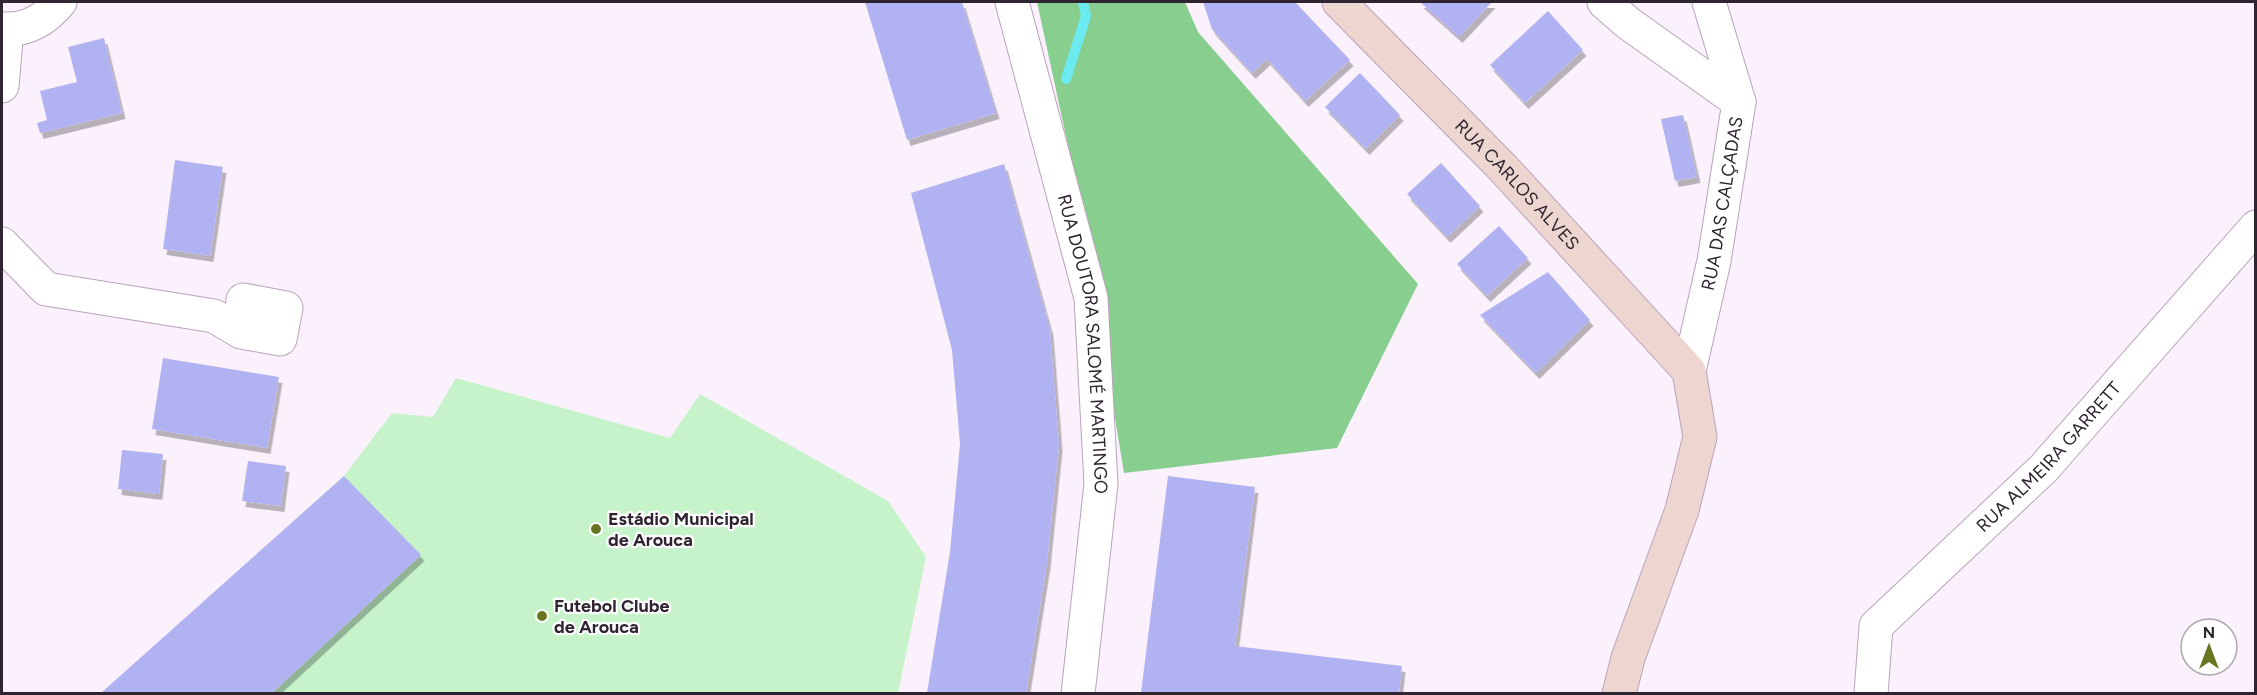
<svg xmlns="http://www.w3.org/2000/svg" width="2257" height="695" viewBox="0 0 2257 695" font-family="Figtree,sans-serif">
	<style>
		.green { fill: #c6f3ca }
		.forest { fill: #87ce8f }
		.lines { fill: none; stroke-linecap: round; stroke-linejoin: round }
		.stream { stroke: #6bebf0; stroke-width: 10 }
		.building { fill: #b1b2f2; filter: url(#shadow) }
		.street-casing { stroke: #baa2bc; stroke-width: 35 }
		.secondary-casing { stroke: #baa2bc; stroke-width: 35 }
		.street { stroke: #fff; stroke-width: 33 }
		.secondary { stroke: #edd6d0; stroke-width: 33 }
		.poi-dot { fill: #677420; stroke: #fff; stroke-width: 2 }
		.labels { text-anchor: middle; stroke-width: 4.5; stroke-linejoin: round; paint-order: stroke }
		.street-label { font-size: 18px; fill: #2f2530; stroke: #fff }
		.poi-label { font-size: 18px; font-weight: bold; fill: #2f2530; stroke: #fff; text-anchor: start }
	</style>
	<defs>
		<filter id="shadow"><feDropShadow dx="3.5" dy="6" stdDeviation="0" flood-color="#0004"/></filter>
	</defs>
	<rect width="100%" height="100%" fill="#fbf1fc"/>
	<path class="green" d="M456,378L670,438L700,394L888,501L926,557L898,693L101,694L344,476L392,413L433,417Z"/>
	<path class="forest" d="M1037,2H1185L1198,32L1418,284L1337,448L1124,473L1078,192Z"/>
	<g class="lines">
		<path class="stream" d="M1066,79L1086,16L1083,2"/>
	</g>
	<path class="building" d="M865,2H962L996,113L907,140Z
		M1203,2H1295L1350,60L1305,101L1267,59L1252,73L1212,29Z
		M1420,2H1492L1459,37Z
		M1548,11L1583,50L1525,103L1490,65Z
		M104,38L122,113L40,133L37,123L47,120L40,91L77,82L68,47Z
		M1360,73L1400,115L1366,149L1325,107Z
		M1683,115L1697,177L1675,181L1661,119Z
		M175,160L223,167L210,256L163,249Z
		M1441,163L1480,206L1447,237L1407,194Z
		M1004,164L1050,330L1059,445L1047,562L1026,693H927L950,552L960,444L952,350L911,193Z
		M1499,226L1528,258L1487,296L1457,264Z
		M1548,272L1590,320L1536,373L1480,315Z
		M163,358L279,377L267,448L152,429Z
		M122,450L163,454L159,494L118,489Z
		M248,461L286,466L281,506L242,501Z
		M344,476L421,555L272,693H101Z
		M1168,476L1255,487L1235,646L1402,666L1399,693H1141Z"/>
	<g class="lines">
		<defs>
			<g id="street">
				<path id="s1" d="M1012,2L1091,298L1101,484L1078,694"/>
				<path d="M1604,2L1628,23L1739,102"/>
				<path d="M2,29C26,31 45,20 60,2"/>
				<path d="M2,86L7,29"/>
				<path d="M2,244L46,289L214,316L241,332L280,339L286,308L243,300L241,332"/>
				<path id="s2" d="M1689,371L1714,261L1739,102L1709,2"/>
				<path id="s3" d="M1871,694L1876,626L2043,469L2256,227"/>
			</g>
			<g id="secondary">
				<path id="s4" d="M1339,2L1503,168L1689,371L1700,437L1682,510L1628,658L1619,694"/>
			</g>
		</defs>
		<use href="#street" class="street-casing"/>
		<use href="#secondary" class="secondary-casing"/>
		<use href="#street" class="street"/>
		<use href="#secondary" class="secondary"/>
	</g>
	<g class="poi-dot">
		<circle cx="596" cy="529" r="6"/>
		<circle cx="542" cy="616" r="6"/>
	</g>
	<g class="labels">
		<g class="street-label">
			<text dy="6" stroke="none"><textPath href="#s4" startOffset="255">RUA CARLOS ALVES</textPath></text>
			<text dy="6" stroke="none"><textPath href="#s2" startOffset="171">RUA DAS CALÇADAS</textPath></text>
			<text dy="6" stroke="none"><textPath href="#s1" startOffset="351">RUA DOUTORA SALOMÉ MARTINGO</textPath></text>
			<text dy="6" stroke="none"><textPath href="#s3" startOffset="310">RUA ALMEIRA GARRETT</textPath></text>
		</g>
		<g class="poi-label">
			<text x="608" y="525">Estádio Municipal<tspan x="608" dy="21">de Arouca</tspan></text>
			<text x="554" y="612">Futebol Clube<tspan x="554" dy="21">de Arouca</tspan></text>
		</g>
	</g>
	<rect width="2257" height="695" fill="none" stroke="#2f2530" stroke-width="6"/>
	<g transform="translate(2209 647)"><circle r="28" fill="#ffffff" stroke="#aca8ac" stroke-width="1.5"/>
	<path d="M0-4.5L10 22L0 15L-10 22Z" fill="#677420"/>
	<text y="-9" font-size="16" font-weight="bold" text-anchor="middle" fill="#2f2530">N</text>
	</g>
</svg>
